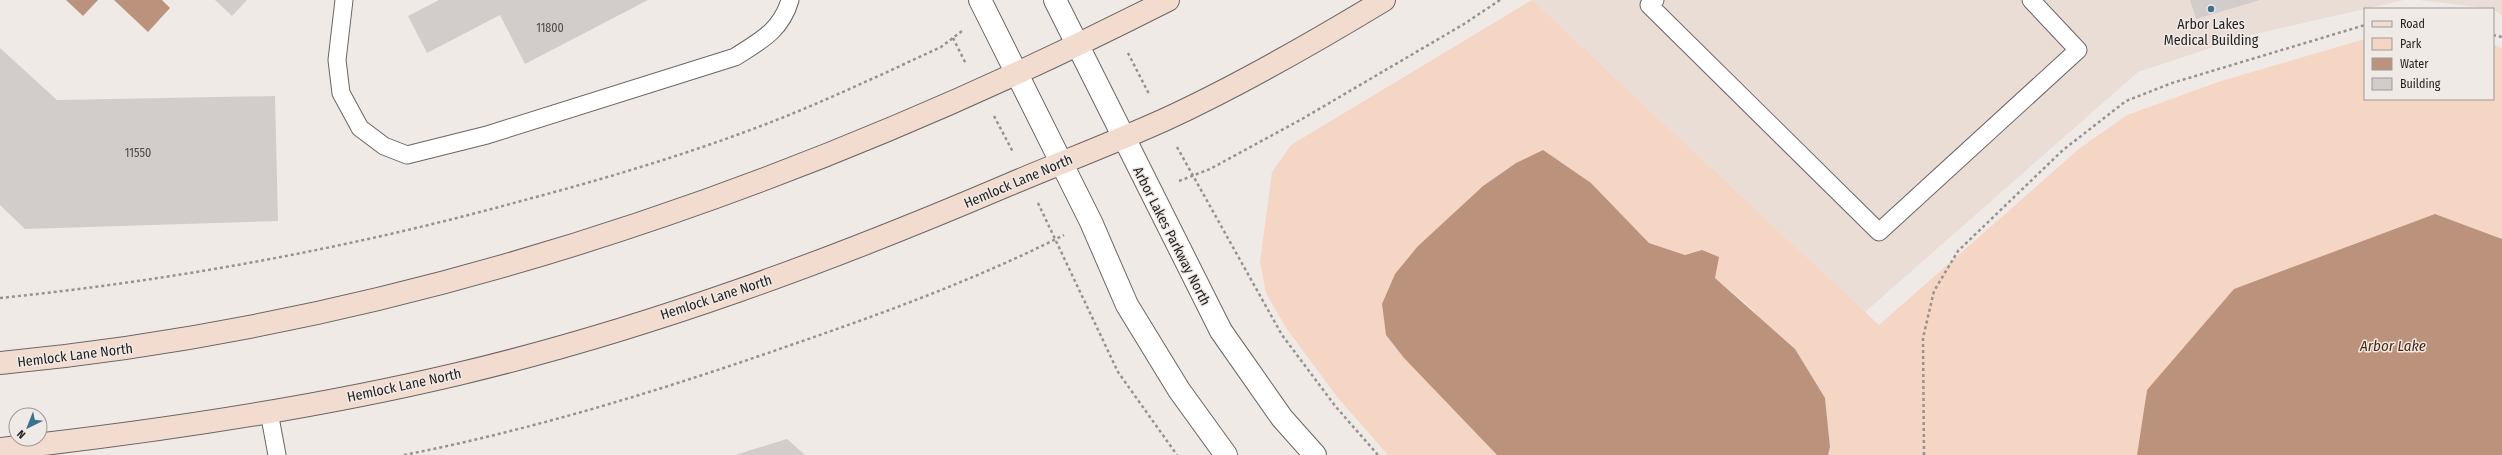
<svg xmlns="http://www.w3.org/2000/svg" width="2502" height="455" viewBox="0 0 2502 455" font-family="'Fira Sans Condensed',sans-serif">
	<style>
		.built { fill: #eaddd6 }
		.green { fill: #f5d5c3 }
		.water { fill: #bb937d }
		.building { fill: #d2cdca }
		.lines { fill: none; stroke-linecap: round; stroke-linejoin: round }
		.service-casing { stroke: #6a6563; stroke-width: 19 }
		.tertiary-casing { stroke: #6a6563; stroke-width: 24 }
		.secondary-casing { stroke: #6a6563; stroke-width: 24 }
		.path { stroke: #969290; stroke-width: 2.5; stroke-dasharray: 3 3; stroke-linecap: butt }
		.service { stroke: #fff; stroke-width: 17 }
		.tertiary { stroke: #fff; stroke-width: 22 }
		.secondary { stroke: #f2dccf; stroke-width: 22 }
		.poi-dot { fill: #3a728d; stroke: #f0eae7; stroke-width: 1.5 }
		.labels { text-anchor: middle; stroke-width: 3; stroke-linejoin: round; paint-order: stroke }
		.number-label { font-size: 12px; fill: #4d4a49 }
		.poi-label { font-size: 14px; fill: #211f1e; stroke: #f0eae7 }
		.street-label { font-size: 14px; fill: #211f1e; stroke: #f0eae7 }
		.water-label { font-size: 15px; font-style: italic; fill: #4e270c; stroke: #f0eae7 }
	</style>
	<rect width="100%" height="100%" fill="#f0eae7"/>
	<path class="built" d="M1532,0H2404L2247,36L2138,72L1865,312Z
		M2418,0H2502V16L2493,9Z"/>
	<path class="green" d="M1532,0L1879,325L2080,148L2127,115L2221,81L2365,39V99H2493V44L2502,48V239L2435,214L2147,390L2137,455H1828L1830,447L1825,398L1752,309L1715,278L1702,250L1685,255L1649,243L1591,183L1516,163L1483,186L1418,246L1382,304L1386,335L1404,358L1497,455H1388L1338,398L1286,328L1266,293L1260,262L1272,172L1291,145Z"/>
	<path class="water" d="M66,0H98L83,16Z
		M114,0H162L170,8L148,32Z
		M1543,150L1591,183L1649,243L1685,255L1702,250L1719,257L1715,278L1795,349L1825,398L1830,447L1828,455H1497L1404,358L1386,335L1382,304L1395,274L1418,246L1483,186L1516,163Z
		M2435,214L2502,239V455H2137L2147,390L2234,289Z"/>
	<path class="building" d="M215,0H247L232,16Z
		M439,0H648L525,64L500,15L427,53L408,16Z
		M2190,0H2260L2196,19Z
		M0,48L57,100L275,96L278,221L25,229L0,205Z
		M787,439L805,455H735Z"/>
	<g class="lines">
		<defs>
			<path id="service" d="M344,0L337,60L341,93L360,128L384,146L407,155L487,135L735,57C760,41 781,31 790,0
				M1655,0L1649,5L1879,232L2078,50L2031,0
				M269,412L277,455"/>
			<path id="tertiary" d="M980,0L1091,222L1127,305L1179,390L1226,455
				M1055,0L1221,331L1282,418L1315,455"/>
			<path id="secondary" d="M0,363C410,324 802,186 1168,0
				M0,449C155,432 306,410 458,374C647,329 830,261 1008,185C1060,163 1113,143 1164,120C1240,85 1313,43 1384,0"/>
		</defs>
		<use href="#service" class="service-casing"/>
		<use href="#tertiary" class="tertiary-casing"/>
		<use href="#secondary" class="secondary-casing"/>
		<path class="path" d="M2493,35L2502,37
			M953,38L966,64
			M1128,53L1149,94
			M994,116L1013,152
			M1177,147L1282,335L1336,407L1378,455
			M1179,181L1210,169L1302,119L1464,24L1500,0
			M1038,203L1118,372L1177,455
			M0,298C176,280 351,248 521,201C608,178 695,152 779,119C834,97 887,72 941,47L962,31
			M404,455C536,429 665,389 791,345C884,313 977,279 1064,235
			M1924,455L1923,338L1934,291L1958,251L2063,150L2126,101L2172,83L2365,25"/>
		<use href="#service" class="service"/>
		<use href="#tertiary" class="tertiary"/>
		<use href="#secondary" class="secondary"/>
	</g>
	<circle class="poi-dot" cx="2211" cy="9" r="4"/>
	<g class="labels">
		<g class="number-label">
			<text x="550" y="32">11800</text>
			<text x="138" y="157">11550</text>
		</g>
		<g class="poi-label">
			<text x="2211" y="29">Arbor Lakes<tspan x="2211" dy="16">Medical Building</tspan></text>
		</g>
		<g class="street-label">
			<text transform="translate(1018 181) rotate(-23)" y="5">Hemlock Lane North</text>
			<text transform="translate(1172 236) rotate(63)" y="5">Arbor Lakes Parkway North</text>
			<text transform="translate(716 297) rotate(-18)" y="5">Hemlock Lane North</text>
			<text transform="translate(75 355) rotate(-7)" y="5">Hemlock Lane North</text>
			<text transform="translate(404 385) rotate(-12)" y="5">Hemlock Lane North</text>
		</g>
		<g class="water-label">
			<text x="2393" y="351">Arbor Lake</text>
		</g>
	</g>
	<rect x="2364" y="8" width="130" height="92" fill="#f0eae7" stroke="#9d9997"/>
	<rect x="2372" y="21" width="20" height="6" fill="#f2dccf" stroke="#9d9997"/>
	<text x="2400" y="28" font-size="12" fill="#211f1e">Road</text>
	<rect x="2372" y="38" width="20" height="12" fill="#f5d5c3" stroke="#9d9997"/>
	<text x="2400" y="48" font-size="12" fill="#211f1e">Park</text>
	<rect x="2372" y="58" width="20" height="12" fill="#bb937d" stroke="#9d9997"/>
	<text x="2400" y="68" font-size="12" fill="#211f1e">Water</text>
	<rect x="2372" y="78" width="20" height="12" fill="#d2cdca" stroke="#9d9997"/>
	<text x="2400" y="88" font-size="12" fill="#211f1e">Building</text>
	<g transform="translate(28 427) rotate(223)"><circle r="19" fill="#f0eae7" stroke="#9d9997"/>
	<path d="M0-3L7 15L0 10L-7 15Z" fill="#3a728d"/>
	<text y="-6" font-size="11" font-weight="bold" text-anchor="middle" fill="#211f1e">N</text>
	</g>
</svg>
